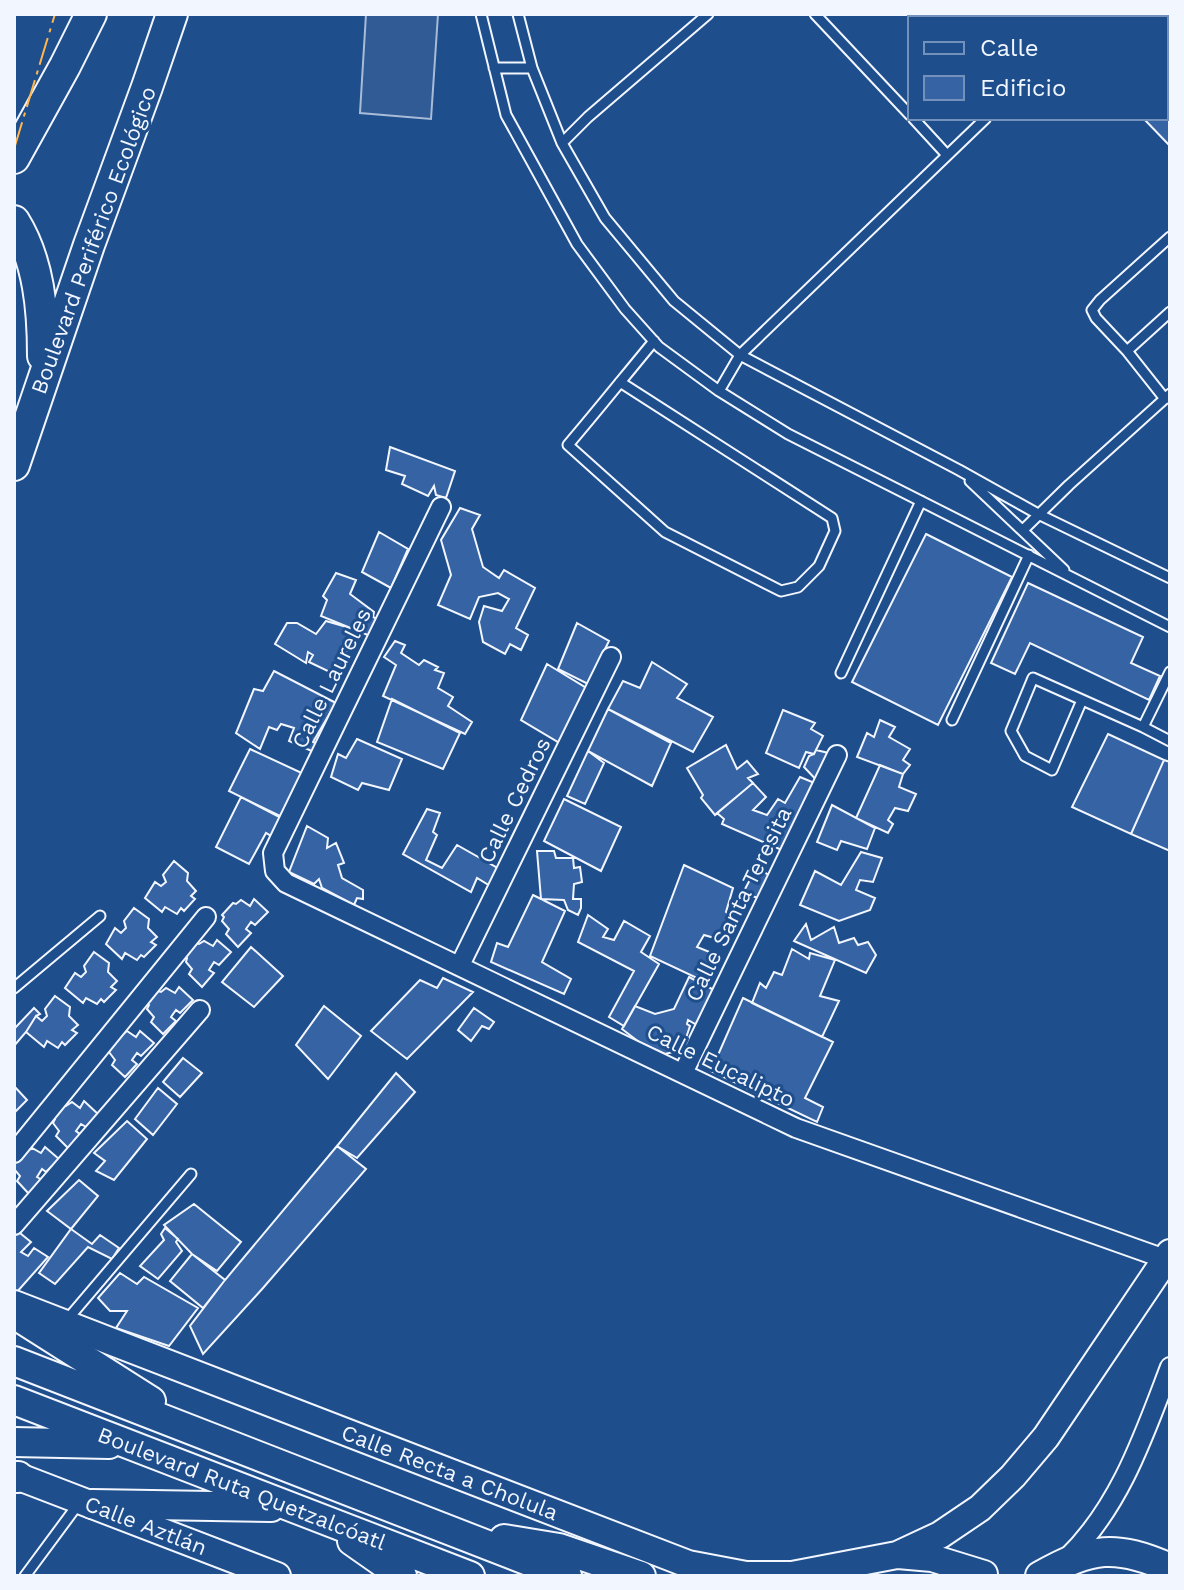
<svg xmlns="http://www.w3.org/2000/svg" width="1184" height="1590" viewBox="0 0 1184 1590" font-family="'Work Sans',sans-serif">
	<style>
		.green { fill: #305b95; stroke: #a8bbd7; stroke-width: 2 }
		.building { fill: #3563a3; stroke: #f2f6ff; stroke-width: 2 }
		.lines { fill: none; stroke-linecap: round; stroke-linejoin: round }
		.service-casing { stroke: #f2f6ff; stroke-width: 13 }
		.minor-casing { stroke: #f2f6ff; stroke-width: 22 }
		.secondary-casing { stroke: #f2f6ff; stroke-width: 30 }
		.primary-casing { stroke: #f2f6ff; stroke-width: 32 }
		.trunk-casing { stroke: #f2f6ff; stroke-width: 34 }
		.service { stroke: #1f4e8c; stroke-width: 9 }
		.minor { stroke: #1f4e8c; stroke-width: 18 }
		.secondary { stroke: #1f4e8c; stroke-width: 26 }
		.primary { stroke: #1f4e8c; stroke-width: 28 }
		.trunk { stroke: #1f4e8c; stroke-width: 30 }
		.power { stroke: #ffb74d; stroke-width: 2; stroke-dasharray: 28 6 4 6; stroke-linecap: butt }
		.labels { text-anchor: middle; stroke-width: 6; stroke-linejoin: round; paint-order: stroke }
		.street-label { font-size: 22px; fill: #f2f6ff; stroke: #1f4e8c }
	</style>
	<rect width="100%" height="100%" fill="#1f4e8c"/>
	<path class="green" d="M366,14H438L431,119L360,113Z"/>
	<path class="building" d="M1170,58V146L1143,118H1166V61Z
		M390,447L455,471L446,498L436,495L434,486L428,496L402,484L405,476L386,470Z
		M460,508L480,515L472,529L483,567L499,578L504,570L535,588L516,628L528,635L521,650L510,644L505,654L483,642L479,622L484,606L502,611L509,599L498,593L479,597L470,619L438,605L451,575L441,540Z
		M379,532L408,549L391,588L362,572Z
		M926,534L1012,577L938,725L852,682Z
		M336,573L356,580L350,594L374,612L373,617L381,621L375,638L321,616L327,600L323,596Z
		M1028,583L1143,637L1131,663L1160,676L1149,700L1030,643L1015,674L991,663Z
		M326,621L357,630L336,675L309,662L313,655L308,652L306,663L275,644L287,623H297L316,634Z
		M577,623L609,641L605,649L610,650L592,686L558,669Z
		M395,641L405,645L401,653L419,665L424,660L438,667L435,670L444,673L438,688L453,697L448,706L472,722L465,734L383,696L396,665L384,657Z
		M652,662L687,684L677,698L713,717L693,752L608,709L623,681L640,688Z
		M547,664L588,689L563,745L521,720Z
		M274,671L336,703L313,742L329,749L325,757L289,741L294,728L281,724L277,730L269,727L260,749L236,733L254,689L263,691Z
		M392,699L460,733L443,769L377,742Z
		M608,709L671,743L652,786L588,751Z
		M783,710L815,723L811,729L823,736L814,754L806,752L799,768L766,753Z
		M880,720L895,727L889,737L910,749L903,760L910,765L903,774L857,757L867,733L874,737Z
		M1108,734L1164,760L1131,834L1072,807Z
		M357,739L402,759L389,790L362,783L358,790L331,777L338,754L346,758Z
		M726,745L737,769L747,761L758,774L748,778L753,783L715,815L701,798L703,795L687,768Z
		M250,749L306,775L282,817L229,791Z
		M816,750L837,755L822,786L804,767L809,756L814,754Z
		M588,751L604,763L585,804L567,796Z
		M1164,760L1170,762V851L1131,834Z
		M880,765L903,774L899,787L916,794L908,811L895,808L888,820L893,824L888,833L856,818Z
		M800,777L817,784L784,851L722,824L724,819L717,813L753,783L766,797L753,810L767,815L778,799L785,803Z
		M241,797L291,823L281,842L266,833L249,864L216,847Z
		M564,799L621,827L601,871L544,841Z
		M832,805L875,828L867,849L841,841L837,850L817,842Z
		M427,809L440,813L433,832L437,835L426,860L442,868L457,845L501,870L492,887L477,878L471,892L403,854Z
		M307,826L328,838L327,848L336,843L344,863L338,865L342,878L363,890V899L357,898L354,905L322,888L319,879L314,884L289,872Z
		M537,851H554L556,858H573L574,868L580,867L582,882L574,884L573,899H581V908L578,915L568,910L564,900L541,899Z
		M861,852L882,858L873,882L860,880L856,890L875,898L870,910L839,921L800,905L815,871L841,885Z
		M174,861L188,873L187,881L196,891L191,896L195,899L184,911L181,908L177,914L165,907L162,912L145,898L155,882L161,886L166,882L163,875Z
		M684,865L733,888L726,912L731,916L718,939L704,935L697,947L712,953L699,979L650,956Z
		M756,868L771,876L761,899L743,893Z
		M533,895L565,911L542,962L571,979L564,994L491,962L497,943L508,947Z
		M254,899L268,912L255,925L251,922L246,929L251,933L238,947L226,934L229,929L222,921L224,917L222,915L233,903L236,904L241,900L250,906Z
		M134,908L149,919L148,928L157,937L151,942L156,945L144,957L141,955L137,960L125,953L122,959L106,944L115,928L121,933L126,928L124,921Z
		M588,915L608,929L603,937L614,940L624,921L650,936L641,952L659,964L624,1026L609,1017L634,971L578,942Z
		M806,924L811,940L834,927L839,943L854,938L858,945L868,942L876,955L866,973L794,941Z
		M217,940L231,952L219,965L214,962L209,970L214,973L202,987L189,974L192,969L186,962L187,958L185,956L196,943L199,944L204,941L213,946Z
		M251,947L283,976L254,1007L222,982Z
		M792,949L809,959L810,953L835,960L820,996L839,1001L822,1037L752,1003L760,983L766,988L774,972L782,975Z
		M94,952L109,963L108,972L117,981L111,987L116,990L104,1002L101,999L97,1004L86,998L83,1003L65,988L75,973L81,977L86,972L84,966Z
		M689,977L714,990L697,1025L688,1020L687,1024L690,1026L682,1050L665,1054L639,1042L622,1029L635,1006L655,1014L674,1009Z
		M443,978L473,992L407,1059L371,1031L420,980L437,988Z
		M179,987L193,1000L180,1013L176,1010L171,1017L176,1021L163,1034L151,1022L154,1017L147,1009L149,1005L147,1003L158,991L161,992L166,988L175,993Z
		M55,996L70,1007L69,1016L78,1025L72,1030L77,1033L65,1045L62,1042L58,1048L47,1041L44,1047L26,1032L36,1016L42,1021L47,1016L45,1009Z
		M743,998L833,1042L805,1098L823,1107L817,1122L711,1071Z
		M324,1006L361,1036L328,1079L296,1045Z
		M34,1008L40,1014L36,1016L26,1032L14,1046V1029Z
		M474,1008L494,1022L489,1029L482,1026L471,1041L458,1030Z
		M127,1031L136,1037L140,1031L154,1043L141,1056L137,1053L132,1060L137,1064L125,1077L112,1065L115,1060L109,1052L119,1034L122,1035Z
		M183,1058L202,1073L180,1097L163,1082Z
		M396,1073L415,1092L357,1158L337,1146Z
		M14,1086L27,1100L14,1113Z
		M158,1088L177,1104L153,1135L135,1119Z
		M84,1101L98,1114L86,1127L81,1124L76,1131L81,1135L69,1149L56,1136L59,1131L53,1123L55,1119L52,1117L63,1105L66,1106L72,1102L80,1108Z
		M127,1121L147,1139L114,1180L96,1171L105,1161L94,1153Z
		M337,1146L366,1169L263,1288L203,1354L190,1326L225,1280Z
		M45,1147L59,1159L46,1172L42,1169L37,1177L42,1180L29,1194L17,1181L20,1176L14,1169V1161L32,1148L41,1153Z
		M79,1180L98,1196L71,1229L47,1211Z
		M194,1204L241,1242L217,1271L192,1254L164,1225Z
		M165,1228L178,1239L176,1242L182,1251L158,1279L140,1266L164,1240L161,1234Z
		M15,1229L31,1242L21,1252L28,1256L34,1248L48,1257L16,1293L14,1291Z
		M71,1229L92,1244L100,1235L119,1248L112,1259L88,1247L55,1284L39,1273Z
		M192,1254L225,1280L203,1308L170,1281Z
		M120,1273L137,1284L144,1277L198,1308L169,1346L116,1328L127,1311H110L98,1298Z"/>
	<g class="lines">
		<defs>
			<path id="service" d="M481,14L506,115L577,244L625,309L659,347L719,391L788,434L1170,627
				M518,14L532,68L562,143L605,218L674,301L740,355L959,470L1038,514L1170,578
				M815,14L910,115
				M986,14L990,18
				M494,68H532
				M913,118L947,155
				M562,143L588,117L708,14
				M1127,351L1170,312
				M620,382L832,518L835,531L819,566L798,587L781,591L665,532L568,445C597,411 625,376 654,341
				M719,391L740,355L986,118
				M1165,399L1127,351L1096,318L1092,310L1100,300L1170,237
				M970,481L1064,570
				M1023,530L1069,485L1170,394
				M1170,672L1143,727L1170,741
				M841,673L921,501
				M1082,700L1052,770L1025,756L1011,731L1033,678L1143,727
				M952,720L1029,555
				M14,988L100,916
				M66,1321L191,1174
				M25,1576L79,1503"/>
			<path id="minor" d="M441,507L273,853L275,871L286,883L796,1128L1165,1259L1170,1267
				M460,965L611,657
				M683,1073L837,755
				M14,1153L206,917
				M14,1225L200,1010
				M1066,1559C1120,1507 1144,1435 1170,1367"/>
			<path id="secondary" d="M14,1304L688,1564L746,1575H792L897,1555L940,1535L980,1508L1013,1476L1046,1437L1170,1253
				M14,1475L277,1576
				M898,1555L932,1558L984,1574"/>
			<path id="primary" d="M14,1314L151,1401
				M14,1361L567,1576
				M14,1400L470,1576
				M14,1442L109,1444
				M92,1504L271,1507
				M504,1539L559,1548L641,1576
				M352,1541L402,1576
				M1040,1576C1091,1547 1116,1544 1170,1568"/>
			<path id="trunk" d="M14,158L65,66L91,14
				M14,221C39,261 43,310 43,356
				M14,465L89,245L147,87L172,14
				M14,1477H18"/>
		</defs>
		<use href="#service" class="service-casing"/>
		<use href="#minor" class="minor-casing"/>
		<use href="#secondary" class="secondary-casing"/>
		<use href="#primary" class="primary-casing"/>
		<use href="#trunk" class="trunk-casing"/>
		<use href="#service" class="service"/>
		<use href="#minor" class="minor"/>
		<use href="#secondary" class="secondary"/>
		<use href="#primary" class="primary"/>
		<use href="#trunk" class="trunk"/>
		<path class="power" d="M14,149L55,14"/>
	</g>
	<g class="labels">
		<g class="street-label">
			<text transform="translate(93 240) rotate(-70)" y="8">Boulevard Periférico Ecológico</text>
			<text transform="translate(331 678) rotate(-64)" y="8">Calle Laureles</text>
			<text transform="translate(514 800) rotate(-64)" y="8">Calle Cedros</text>
			<text transform="translate(738 904) rotate(-64)" y="8">Calle Santa Teresita</text>
			<text transform="translate(721 1065) rotate(26)" y="8">Calle Eucalipto</text>
			<text transform="translate(450 1472) rotate(21)" y="8">Calle Recta a Cholula</text>
			<text transform="translate(242 1488) rotate(21)" y="8">Boulevard Ruta Quetzalcóatl</text>
			<text transform="translate(146 1525) rotate(21)" y="8">Calle Aztlán</text>
		</g>
	</g>
	<rect width="1184" height="1590" fill="none" stroke="#f2f6ff" stroke-width="32"/>
	<rect x="908" y="16" width="260" height="104" fill="#1f4e8c" stroke="#7391ba" stroke-width="2"/>
	<rect x="924" y="42" width="40" height="12" fill="#1f4e8c" stroke="#7391ba" stroke-width="2"/>
	<text x="980" y="56" font-size="24" fill="#f2f6ff">Calle</text>
	<rect x="924" y="76" width="40" height="24" fill="#3563a3" stroke="#7391ba" stroke-width="2"/>
	<text x="980" y="96" font-size="24" fill="#f2f6ff">Edificio</text>
</svg>
